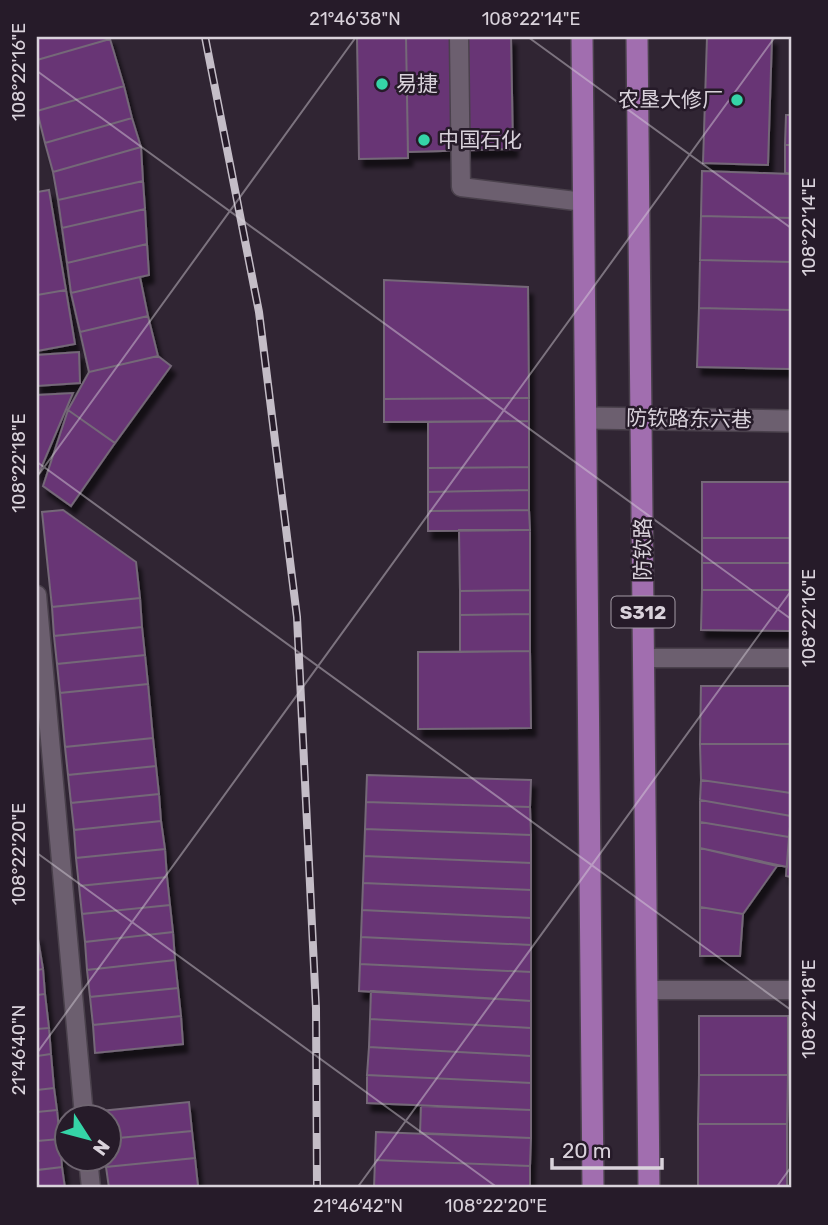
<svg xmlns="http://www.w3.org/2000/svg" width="828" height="1225" viewBox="0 0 828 1225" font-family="Rubik,'Noto Sans SC',sans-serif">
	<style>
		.building { fill: #673574; stroke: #746878; stroke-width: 2; filter: url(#shadow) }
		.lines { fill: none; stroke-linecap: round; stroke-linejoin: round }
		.lane-casing { stroke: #4a414c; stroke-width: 21 }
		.street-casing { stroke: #4a414c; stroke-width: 24 }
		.primary-casing { stroke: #4a414c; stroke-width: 24 }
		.lane { stroke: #6c5f6f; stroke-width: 18 }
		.street { stroke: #6c5f6f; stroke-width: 21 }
		.primary { stroke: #a16eaf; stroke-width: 21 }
		.rail-casing { stroke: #c4bdc7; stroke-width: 8 }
		.rail { stroke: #261b29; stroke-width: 5; stroke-dasharray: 16; stroke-linecap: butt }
		.ticks { fill: none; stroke: #d9d2db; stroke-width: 2; stroke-opacity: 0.45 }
		.poi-dot { fill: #35d4a7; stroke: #261b29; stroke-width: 2.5 }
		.labels { text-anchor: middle; stroke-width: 5; stroke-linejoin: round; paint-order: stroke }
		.shield { fill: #261b29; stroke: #a39ba6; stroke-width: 2 }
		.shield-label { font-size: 19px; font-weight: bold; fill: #d9d2db }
		.poi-label { font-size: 21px; fill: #d9d2db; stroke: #261b29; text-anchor: start }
		.street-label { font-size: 21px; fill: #d9d2db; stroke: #261b29 }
		.neatline { fill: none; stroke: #d9d2db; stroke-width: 2.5 }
		.ticks-label { font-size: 18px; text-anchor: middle; fill: #d9d2db }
	</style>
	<defs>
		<filter id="shadow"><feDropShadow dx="4.5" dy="8" stdDeviation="2" flood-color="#0009"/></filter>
	</defs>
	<rect width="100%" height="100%" fill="#302533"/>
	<path class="building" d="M37,37H110V39L37,60Z
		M357,37H406L408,158L359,159Z
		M406,37H511L513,149L408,152Z
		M707,37H772L768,165L703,163Z
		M110,39L124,86L37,111V60Z
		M124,86L132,118L45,143L37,111Z
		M786,115H791V145H785Z
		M132,118L141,147L53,172L45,143Z
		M785,145H791V174L785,173Z
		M141,147L143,181L58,200L53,172Z
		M702,171L791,174V218L701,216Z
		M143,181L145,209L62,228L58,200Z
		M49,190L66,290L37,295V192Z
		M145,209L147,244L67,263L62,228Z
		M701,216L791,218V262L700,260Z
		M147,244L149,275L71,293L67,263Z
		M700,260L791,262V310L699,308Z
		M140,277L148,316L80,332L71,293Z
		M384,280L528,287L529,398L384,399Z
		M66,290L75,344L37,351V295Z
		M699,308L791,310V369L697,367Z
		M148,316L158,356L89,372L80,332Z
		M79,352L80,383L37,386V355Z
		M158,356L171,366L115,443L68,410L89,372Z
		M73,393L39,473H37V395Z
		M529,398V421L384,422V399Z
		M68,410L115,443L71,506L43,486Z
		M529,421V467L428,468V422Z
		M529,467V490L428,492V468Z
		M702,482H791V538H702Z
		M529,490V510L428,511V492Z
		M63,510L136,562L140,598L52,607L42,512Z
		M529,510L530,530L428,531V511Z
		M459,530H530V590L460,591Z
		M702,538H791V563H702Z
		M702,563H791V590H702Z
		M530,590V614L460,615V591Z
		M702,590H791V631L701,630Z
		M140,598L142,627L54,636L52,607Z
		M530,614V651L460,652V615Z
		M142,627L145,655L57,664L54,636Z
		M530,651L531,728L418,729V652Z
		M145,655L148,684L60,693L57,664Z
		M148,684L153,738L65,747L60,693Z
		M701,686H791V744H700Z
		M153,738L156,766L68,775L65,747Z
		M700,744H791V793L701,780Z
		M156,766L159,794L71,803L68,775Z
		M367,775L531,780L530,807L366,802Z
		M701,780L791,793V816L700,800Z
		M159,794L161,821L74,830L71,803Z
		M700,800L791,816L789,837L700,822Z
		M366,802L530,807L531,835L365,829Z
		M161,821L165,849L76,858L74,830Z
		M700,822L789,837L787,867L700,848Z
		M365,829L531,835V863L364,856Z
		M789,837H791V877L786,876Z
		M700,848L777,866L743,914L700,907Z
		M165,849L167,877L79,886L76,858Z
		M364,856L531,863V890L363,883Z
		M167,877L170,905L82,914L79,886Z
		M363,883L531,890V918L362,910Z
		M170,905L173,932L85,942L82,914Z
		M700,907L743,914L740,956H700Z
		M362,910L531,918V945L361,937Z
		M173,932L175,960L87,970L85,942Z
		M37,933L43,969L37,970Z
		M361,937L531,945V972L360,964Z
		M175,960L178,988L90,997L87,970Z
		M360,964L531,972V1001L359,991Z
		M43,969L45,994L37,995V970Z
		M178,988L181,1016L93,1025L90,997Z
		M371,991L531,1001V1028L370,1019Z
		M45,994L49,1028L37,1029V995Z
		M181,1016L183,1044L95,1053L93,1025Z
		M699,1016H788V1075H699Z
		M370,1019L531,1028V1056L369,1047Z
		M49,1028L51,1054L37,1056V1029Z
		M369,1047L531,1056V1083L367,1075Z
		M51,1054L54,1088L37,1090V1056Z
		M367,1075L531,1083V1110L367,1103Z
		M699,1075H788L787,1124H698Z
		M54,1088L57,1110L37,1112V1090Z
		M189,1102L192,1131L108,1139V1116H102L101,1111Z
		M421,1106L531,1110V1138L420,1133Z
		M57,1110L60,1139L37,1141V1112Z
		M698,1124H787V1188H698Z
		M192,1131L195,1158L106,1167L108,1139Z
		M376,1132L531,1138L530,1166L375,1160Z
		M60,1139L62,1167L37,1170V1141Z
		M195,1158L198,1186L109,1188L106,1167Z
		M375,1160L530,1166V1188H374Z
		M62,1167L65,1188H37V1170Z"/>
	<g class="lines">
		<defs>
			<path id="lane" d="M459,37L461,187L584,202
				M37,595L84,1116
				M643,658H791
				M647,990H791
				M88,1158L91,1188"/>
			<path id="street" d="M586,418L791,421"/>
			<path id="primary" d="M582,37L593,1188
				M637,37L649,1188"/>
		</defs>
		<use href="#lane" class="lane-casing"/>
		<use href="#street" class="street-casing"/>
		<use href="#primary" class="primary-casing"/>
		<use href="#lane" class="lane"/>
		<use href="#street" class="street"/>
		<use href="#primary" class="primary"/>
		<defs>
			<path id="rail" d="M205,37L259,312L297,617L316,1008L317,1188"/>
		</defs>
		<use href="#rail" class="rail-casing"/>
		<use href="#rail" class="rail"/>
	</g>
	<path class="ticks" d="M528,37L791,228M37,71L791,619M37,462L791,1010M37,477L356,37M37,853L498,1188M37,1053L775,37M357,1188L791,591M776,1188L791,1167"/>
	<g class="poi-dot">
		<circle cx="382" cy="84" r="7"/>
		<circle cx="737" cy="100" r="7"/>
		<circle cx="424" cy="140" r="7"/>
	</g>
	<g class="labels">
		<rect class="shield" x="611.5" y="596.5" width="63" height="31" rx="5"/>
		<g class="shield-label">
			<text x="643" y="619">S312</text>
		</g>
		<g class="poi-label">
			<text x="396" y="91">易捷</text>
			<text x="723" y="107" text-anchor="end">农垦大修厂</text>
			<text x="438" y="147">中国石化</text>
		</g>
		<g class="street-label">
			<text transform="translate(689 419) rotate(1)" y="7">防钦路东六巷</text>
			<text transform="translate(643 549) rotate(-90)" y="7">防钦路</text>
		</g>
	</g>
	<rect width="828" height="1225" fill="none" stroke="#261b29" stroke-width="77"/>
	<g transform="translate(88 1138) rotate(126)"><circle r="33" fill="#261b29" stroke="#6e6470" stroke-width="2"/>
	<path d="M0-5L12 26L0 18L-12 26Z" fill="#35d4a7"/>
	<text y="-10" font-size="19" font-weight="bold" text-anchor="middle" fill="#d9d2db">N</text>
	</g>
	<path d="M552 1158v10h110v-10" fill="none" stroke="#d9d2db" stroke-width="3.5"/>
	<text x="562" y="1158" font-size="21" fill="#d9d2db" stroke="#261b29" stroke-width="5" paint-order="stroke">20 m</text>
	<rect x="38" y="38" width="752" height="1148" class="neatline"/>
	<g class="ticks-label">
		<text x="355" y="25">21°46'38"N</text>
		<text x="531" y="25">108°22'14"E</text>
		<text transform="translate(19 72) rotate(-90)" y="6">108°22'16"E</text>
		<text transform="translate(809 227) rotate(-90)" y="6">108°22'14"E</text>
		<text transform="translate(19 463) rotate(-90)" y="6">108°22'18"E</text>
		<text transform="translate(809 618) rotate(-90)" y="6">108°22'16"E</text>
		<text transform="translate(19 854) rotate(-90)" y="6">108°22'20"E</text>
		<text transform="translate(809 1009) rotate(-90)" y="6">108°22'18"E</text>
		<text transform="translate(19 1050) rotate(-90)" y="6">21°46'40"N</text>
		<text x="358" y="1212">21°46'42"N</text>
		<text x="496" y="1212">108°22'20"E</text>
	</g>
</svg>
